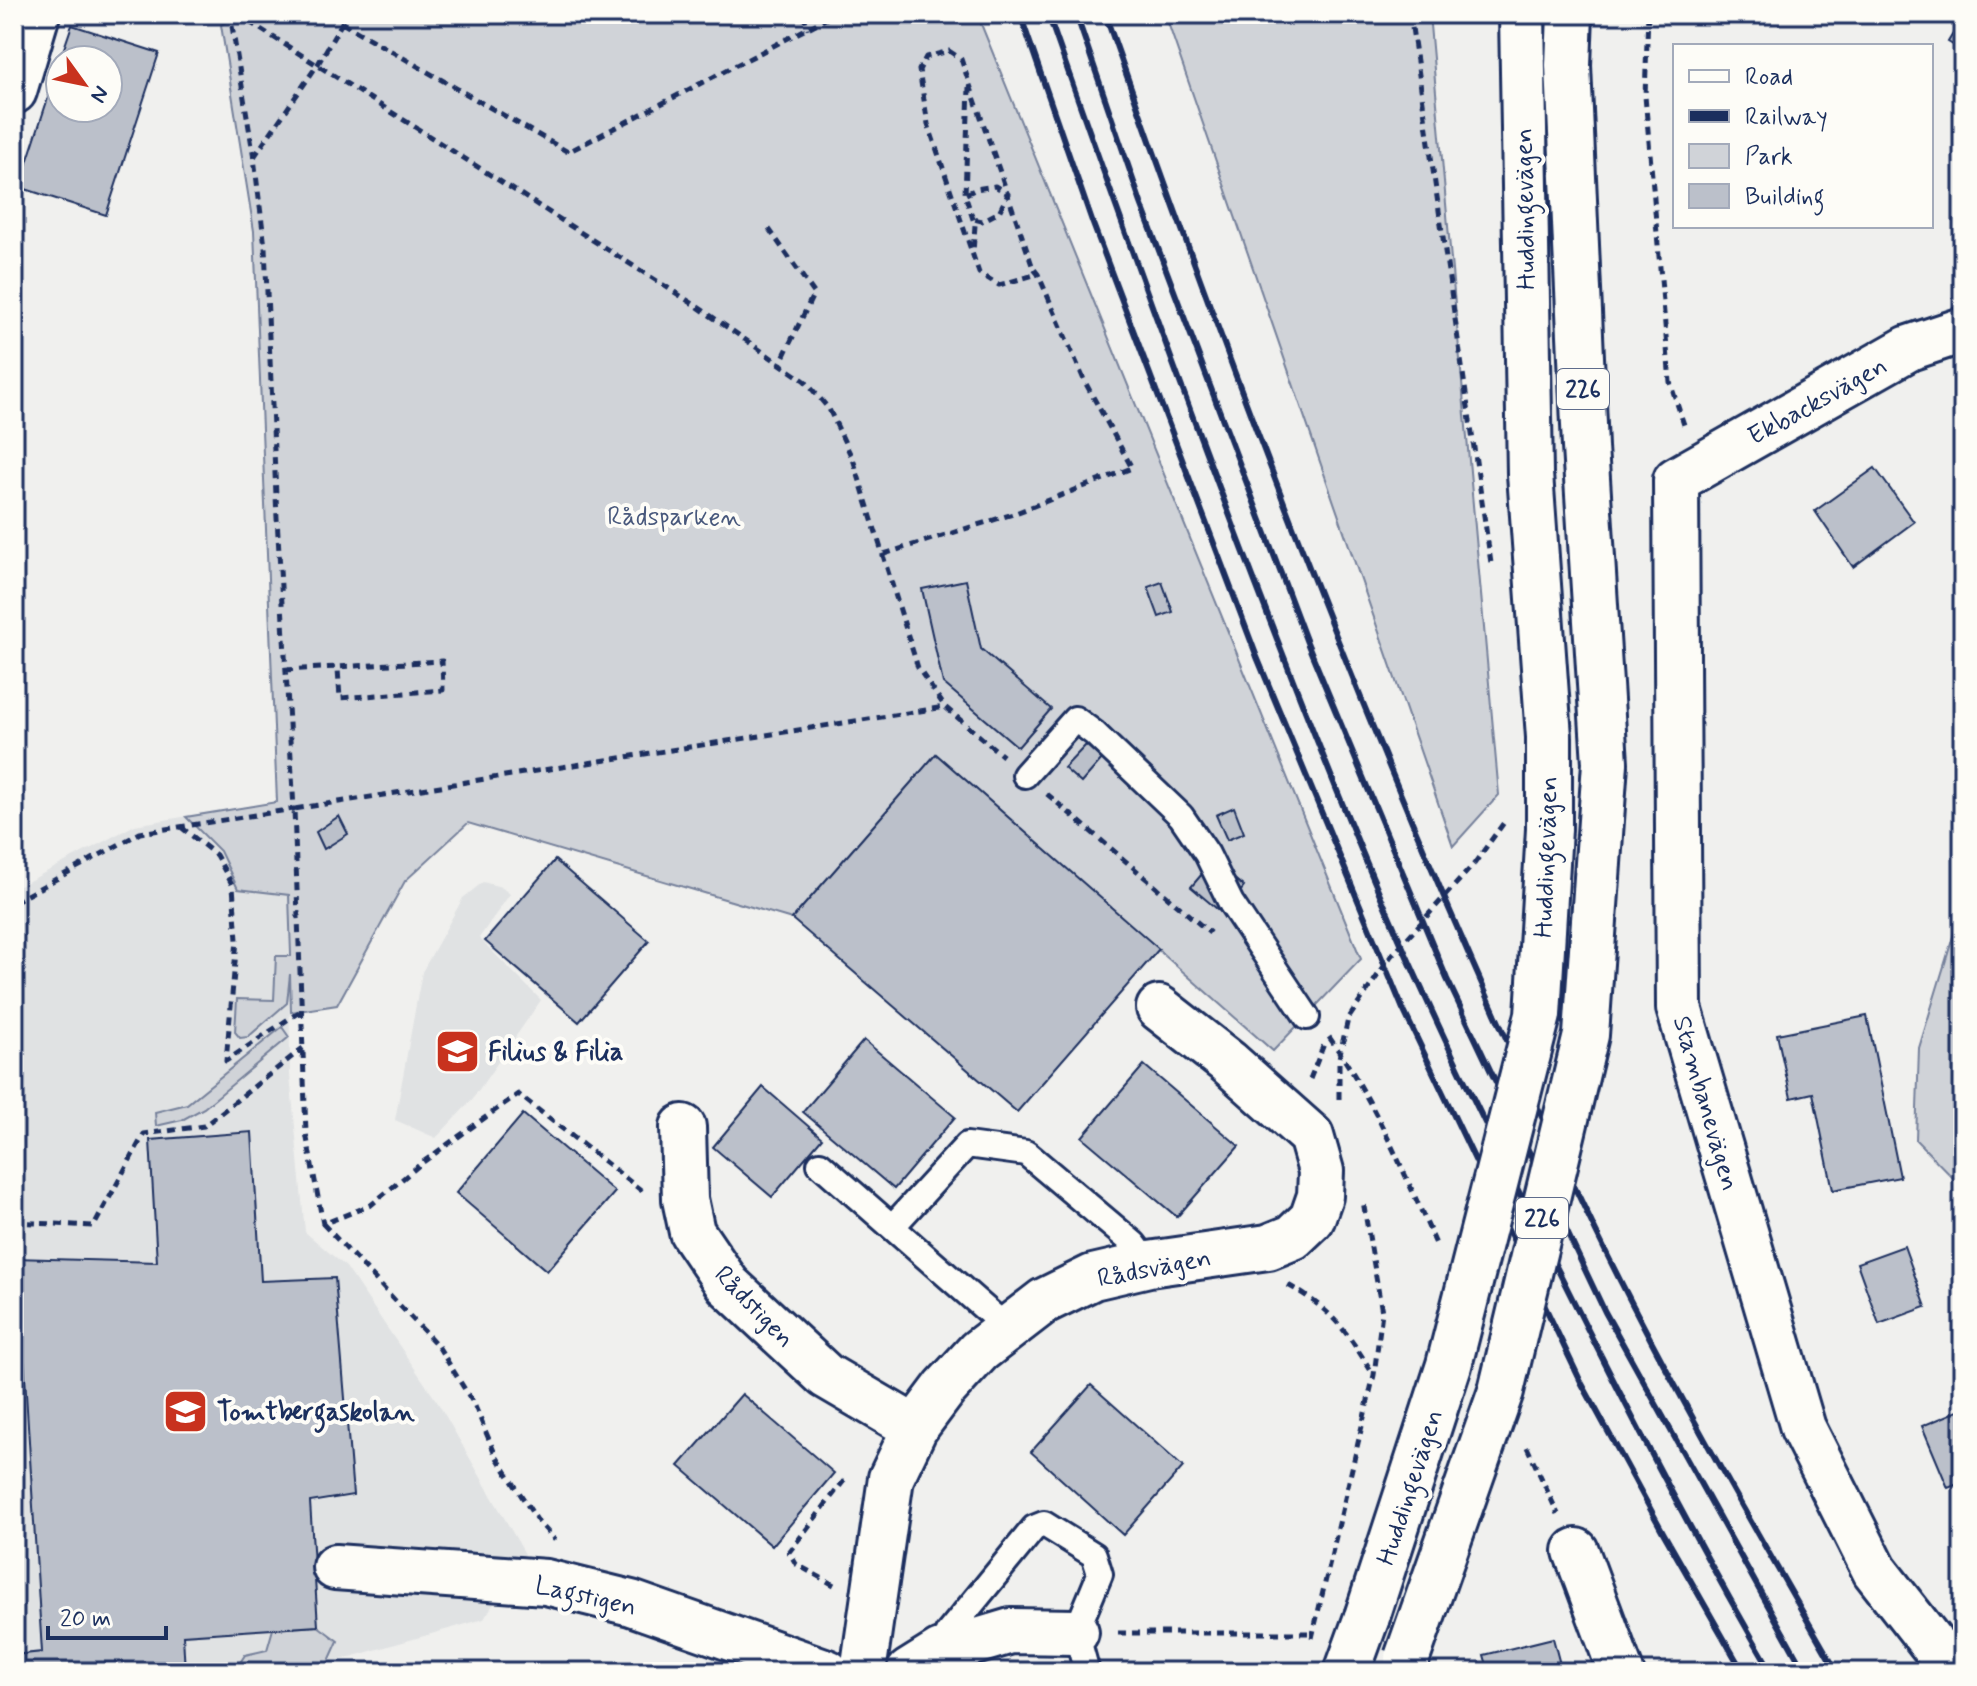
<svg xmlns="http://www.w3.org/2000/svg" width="1977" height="1686" viewBox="0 0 1977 1686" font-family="Mynerve,sans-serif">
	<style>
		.built { fill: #e0e2e3 }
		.green { fill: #d0d3d8; stroke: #76819b; stroke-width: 2 }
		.building { fill: #bbc0ca; stroke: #1b2f5e; stroke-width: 2 }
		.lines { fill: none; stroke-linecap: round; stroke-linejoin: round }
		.lane-casing { stroke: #1b2f5e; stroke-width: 30 }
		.street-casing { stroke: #1b2f5e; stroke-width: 50 }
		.primary-casing { stroke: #1b2f5e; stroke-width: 50 }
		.path { stroke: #1b2f5e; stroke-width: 5; stroke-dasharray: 8 6; stroke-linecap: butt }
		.lane { stroke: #fdfcf7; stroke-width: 24 }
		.street { stroke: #fdfcf7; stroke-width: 44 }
		.primary { stroke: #fdfcf7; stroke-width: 44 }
		.rail { stroke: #1b2f5e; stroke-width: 6 }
		.primary-bridge-casing { stroke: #1b2f5e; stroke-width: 50; stroke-linecap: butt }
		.path-bridge { stroke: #1b2f5e; stroke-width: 5; stroke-dasharray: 8 6; stroke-linecap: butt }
		.primary-bridge { stroke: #fdfcf7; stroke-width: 44 }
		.labels { text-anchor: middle; stroke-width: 8; stroke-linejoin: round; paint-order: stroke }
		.shield { fill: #fdfcf7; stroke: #5f6c8c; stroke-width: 2 }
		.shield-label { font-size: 24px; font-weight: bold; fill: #1b2f5e }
		.street-label { font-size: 26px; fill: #1b2f5e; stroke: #fdfcf7 }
		.park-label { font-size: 26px; fill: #48587c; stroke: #fdfcf7 }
		.poi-label { font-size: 26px; font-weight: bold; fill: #1b2f5e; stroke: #fdfcf7; text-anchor: start }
	</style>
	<rect width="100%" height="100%" fill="#f0f0ee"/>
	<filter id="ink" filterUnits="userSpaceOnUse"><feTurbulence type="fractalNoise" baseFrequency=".0125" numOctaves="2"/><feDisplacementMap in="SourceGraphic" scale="16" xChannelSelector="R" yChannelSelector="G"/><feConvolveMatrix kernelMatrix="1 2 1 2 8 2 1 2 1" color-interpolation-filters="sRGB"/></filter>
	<g filter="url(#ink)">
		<path class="built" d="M277,801L289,894L290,1075L305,1232L346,1267L438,1403L525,1554L484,1619L297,1672H14V889L135,825Z
			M483,882L501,887L510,894L479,938L541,1000L471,1101L436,1138L395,1120L422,972L463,898Z"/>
		<path class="green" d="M240,14H977L1361,959L1273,1051L936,754L792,919L468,823L405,881L337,1005L291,1012L290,974L287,1003L248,1037L240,1038L235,1032L237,999L274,1000L276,956H291L289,895L238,889L220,851L186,817L277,802L254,231L221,25Z
			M1165,14H1429L1499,795L1453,846Z
			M1963,609V1188L1916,1140L1919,1048L1959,917L1956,640Z
			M282,1027L289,1037L204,1108L182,1120L156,1126L155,1112L187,1104Z
			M318,1626L338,1641L324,1672H234L245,1655L267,1650L273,1629Z"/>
		<path class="building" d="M1963,17V51L1948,42Z
			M72,25L159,53L106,215L19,187L60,61V108H108V60H60Z
			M1875,468L1914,522L1853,567L1815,511Z
			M966,580L981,649L1051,709L1018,747L943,683L922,589Z
			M1162,582L1173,612L1159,617L1148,587Z
			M1086,745L1102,759L1081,783L1064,768Z
			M936,754L1159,949L1017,1112L792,919Z
			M1234,807L1244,833L1227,840L1216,815Z
			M339,816L348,834L324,849L316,832Z
			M555,860L649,941L579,1022L485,941Z
			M1213,861L1244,887L1223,914L1191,887Z
			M1867,1016L1900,1177L1833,1190L1813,1093L1791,1098L1777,1034Z
			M864,1040L955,1117L894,1189L803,1112Z
			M1144,1065L1239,1146L1177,1217L1082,1137Z
			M763,1087L822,1138L772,1197L713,1147Z
			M523,1114L615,1192L547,1271L456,1193Z
			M252,1132L261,1281L335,1278L353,1495L310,1502L318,1626L183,1635L185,1672H14V1655L42,1652L22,1328H14V1258L157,1262L150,1140Z
			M1904,1246L1926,1307L1879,1324L1857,1263Z
			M1091,1385L1183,1467L1123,1535L1031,1452Z
			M742,1394L834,1473L772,1546L679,1466Z
			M1963,1409V1482L1948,1488L1922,1426Z
			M1553,1638L1562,1672H1489L1484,1655Z"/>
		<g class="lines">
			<defs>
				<path id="lane" d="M1025,775L1075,719L1094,733L1181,816L1207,854L1231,903L1307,1017
					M820,1164L1007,1328
					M892,1227L967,1145L1026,1153L1134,1244L1149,1264
					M941,1652L948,1633L1034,1528L1044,1524L1094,1555L1100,1574L1076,1632L1087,1672"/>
				<path id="street" d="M14,91L37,14
					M683,1127L685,1199L692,1232L728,1285L826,1376L915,1428
					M1576,1551L1621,1672
					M335,1567L546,1582L631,1603L827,1672
					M863,1672L891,1478L915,1428L945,1388L979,1351L1044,1301L1093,1277L1149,1264L1268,1247L1293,1237L1312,1219L1320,1196L1321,1171L1311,1136L1228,1062L1159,1008
					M909,1672L941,1652L1011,1631L1076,1632
					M1954,1672L1875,1571L1803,1428L1679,1008L1676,480L1909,348L1963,330"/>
				<path id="primary" d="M1522,14L1530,474L1549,737
					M1570,14L1568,65L1585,447L1605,763
					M1347,1672L1367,1617"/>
			</defs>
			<use href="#lane" class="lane-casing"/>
			<use href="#street" class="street-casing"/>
			<use href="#primary" class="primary-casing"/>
			<path class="path" d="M237,14L698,307L805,381L829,409L854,462L918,668L945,707L1003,756
				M804,14L807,29
				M1410,14L1491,563
				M1648,14L1645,96L1670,382L1685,428
				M342,23L568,152L835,14
				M969,87L965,195L975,225L973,252
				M254,157L318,64L347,14
				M966,194L976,189L995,186L1008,194L999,212L982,221L974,219
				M769,229L814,293L780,364
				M884,554L1013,514L1132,468L1085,382L1038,274L1033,268L961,59L949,51L926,57L919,70L928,124L979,273L999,285L1038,274
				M285,670L442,661L443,690L340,698L338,669
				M1047,794L1210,933
				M181,827L216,855L233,886L237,940L226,1061L302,1010
				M1474,864L1505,821
				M14,902L140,833L294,809L277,518L265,247L254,158L230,14
				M1329,1037C1375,1101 1404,1173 1436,1244
				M1310,1079L1324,1044
				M642,1191L518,1094L423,1162L371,1205L323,1224L306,1133L294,809L945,707
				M14,1222L94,1226L144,1134L204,1126L303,1048
				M323,1224L438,1346L474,1404L496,1456L537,1520L555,1540
				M1288,1285C1333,1310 1347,1332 1373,1374
				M1527,1447L1558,1514
				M834,1585L796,1564L789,1552L846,1478L849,1479
				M1118,1633H1313
				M1312,1638L1374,1375L1382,1312L1363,1201"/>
			<use href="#lane" class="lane"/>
			<use href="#street" class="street"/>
			<use href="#primary" class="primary"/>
			<path class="rail" d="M1020,14L1093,224L1257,657L1403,1009L1581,1382L1664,1534L1743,1672
				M1048,14C1143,286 1242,558 1351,825C1410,971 1479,1113 1550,1254C1620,1395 1692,1536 1772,1672
				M1076,14L1141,203L1306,640L1447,979L1605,1312L1805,1672
				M1105,14C1250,427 1406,837 1596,1232C1669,1382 1754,1527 1837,1672"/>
			<defs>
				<path id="primary-bridge" d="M1367,1617L1449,1365L1538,1015L1549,829V737
					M1407,1658L1501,1391L1586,1035L1605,763"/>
			</defs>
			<use href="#primary-bridge" class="primary-bridge-casing"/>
			<path class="path-bridge" d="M1339,1099V1058L1348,1019L1391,956L1474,864"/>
			<use href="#primary-bridge" class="primary-bridge"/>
		</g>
	</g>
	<defs>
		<symbol id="school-square" viewBox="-11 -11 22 22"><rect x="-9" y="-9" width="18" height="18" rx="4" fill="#c8321e" stroke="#fdfcf7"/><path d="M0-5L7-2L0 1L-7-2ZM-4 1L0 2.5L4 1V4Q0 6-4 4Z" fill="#fff"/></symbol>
	</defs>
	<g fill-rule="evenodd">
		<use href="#school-square" x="432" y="1026" width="51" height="51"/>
		<use href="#school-square" x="160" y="1386" width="51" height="51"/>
	</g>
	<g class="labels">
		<g class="shield">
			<rect x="1557" y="369" width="52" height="40" rx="6"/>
			<rect x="1516" y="1198" width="52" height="40" rx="6"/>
		</g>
		<g class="shield-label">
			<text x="1583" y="397">226</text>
			<text x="1542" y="1226">226</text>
		</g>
		<g class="street-label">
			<text transform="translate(1524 209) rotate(-91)" y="9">Huddingevägen</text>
			<text transform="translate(1817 400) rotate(-29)" y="9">Ekbacksvägen</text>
			<text transform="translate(1545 857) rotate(-88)" y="9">Huddingevägen</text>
			<text transform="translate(1707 1103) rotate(74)" y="9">Stambanevägen</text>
			<text transform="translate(1154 1267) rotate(-11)" y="9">Rådsvägen</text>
			<text transform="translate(755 1306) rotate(46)" y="9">Rådstigen</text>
			<text transform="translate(1409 1487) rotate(-72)" y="9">Huddingevägen</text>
			<text transform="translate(586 1595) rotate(13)" y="9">Lagstigen</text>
		</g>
		<g class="park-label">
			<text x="674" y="525">Rådsparken</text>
		</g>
		<g class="poi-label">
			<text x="488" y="1060">Filius &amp; Filia</text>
			<text x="217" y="1420">Tomtbergaskolan</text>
		</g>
	</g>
	<rect width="1977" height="1686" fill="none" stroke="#fdfcf7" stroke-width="48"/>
	<rect x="24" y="24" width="1929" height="1638" fill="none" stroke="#1b2f5e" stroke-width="3" filter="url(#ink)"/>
	<rect x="1673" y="44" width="260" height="184" fill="#fdfcf7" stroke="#a3aaba" stroke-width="2"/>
	<rect x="1689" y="70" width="40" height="12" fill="#fdfcf7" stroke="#a3aaba" stroke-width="2"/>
	<text x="1745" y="84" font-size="24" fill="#1b2f5e">Road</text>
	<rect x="1689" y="110" width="40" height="12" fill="#1b2f5e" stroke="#a3aaba" stroke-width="2"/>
	<text x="1745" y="124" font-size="24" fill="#1b2f5e">Railway</text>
	<rect x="1689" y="144" width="40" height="24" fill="#d0d3d8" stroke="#a3aaba" stroke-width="2"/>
	<text x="1745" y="164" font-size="24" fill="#1b2f5e">Park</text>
	<rect x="1689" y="184" width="40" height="24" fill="#bbc0ca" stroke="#a3aaba" stroke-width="2"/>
	<text x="1745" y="204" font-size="24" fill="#1b2f5e">Building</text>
	<g transform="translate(84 84) rotate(123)"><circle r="38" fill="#fdfcf7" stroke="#a3aaba" stroke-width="2"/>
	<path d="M0-6L14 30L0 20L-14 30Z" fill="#c8321e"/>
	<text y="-12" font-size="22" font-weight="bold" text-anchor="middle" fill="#1b2f5e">N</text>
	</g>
	<path d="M48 1626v12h118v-12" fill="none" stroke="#1b2f5e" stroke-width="4"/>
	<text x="60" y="1626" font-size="24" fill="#1b2f5e" stroke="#fdfcf7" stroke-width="6" paint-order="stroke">20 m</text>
</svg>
